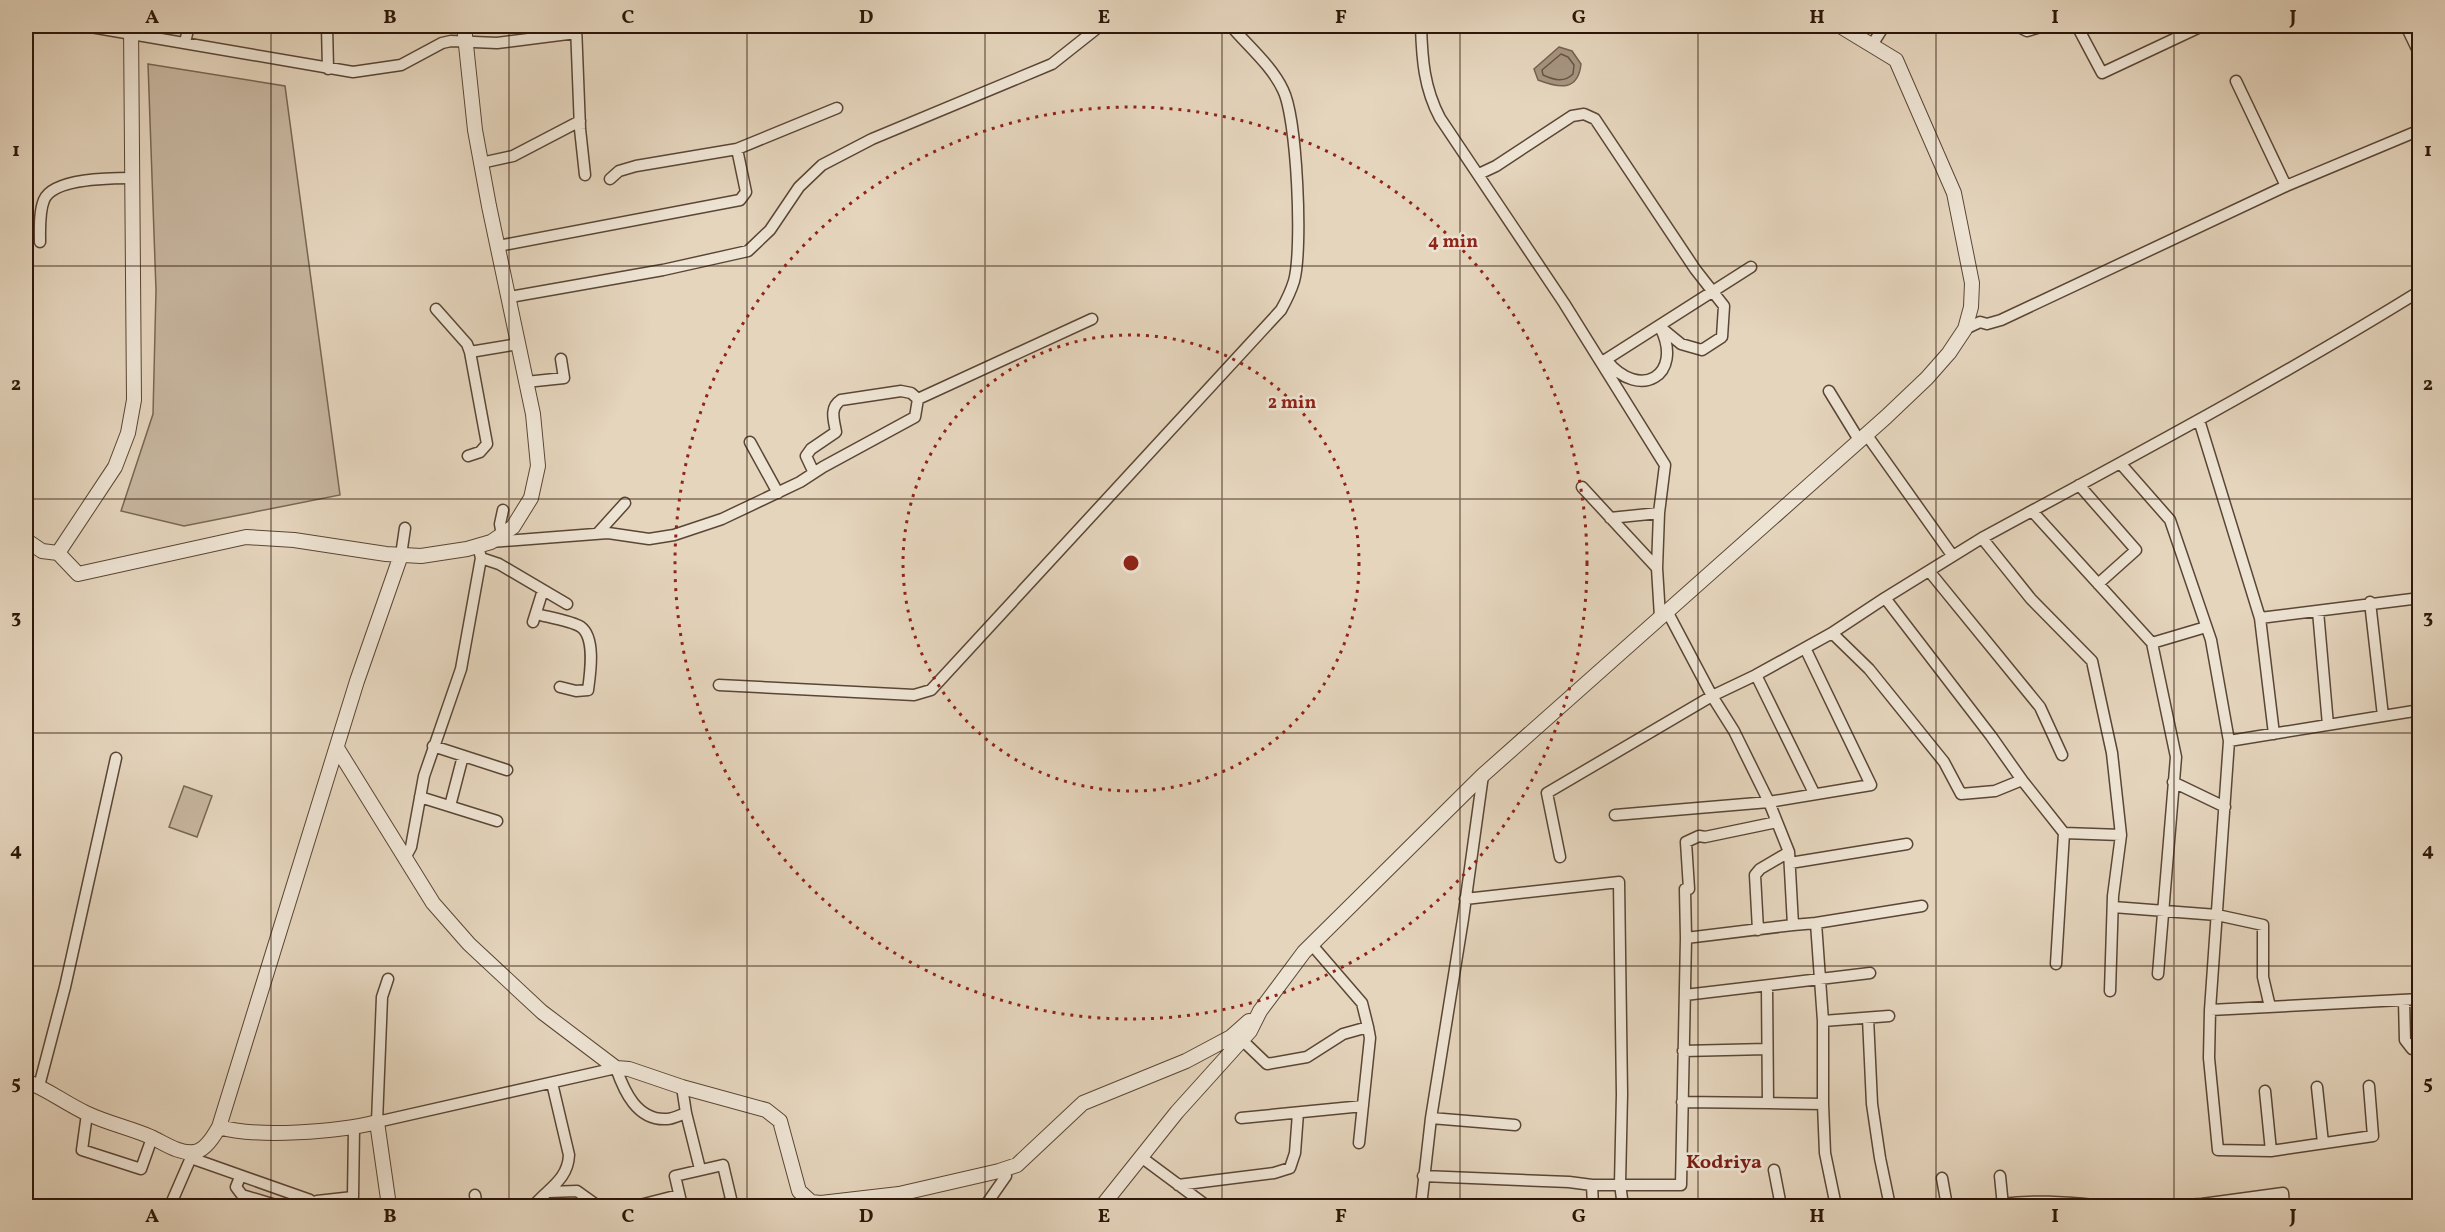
<svg xmlns="http://www.w3.org/2000/svg" width="2445" height="1232" viewBox="0 0 2445 1232" font-family="Vollkorn,serif">
	<style>
		.green { fill: #c6b59e; stroke: #796653; stroke-width: 1.5 }
		.water { fill: #a6947f; stroke: #75624f; stroke-width: 1.5 }
		.lines { fill: none; stroke-linecap: round; stroke-linejoin: round }
		.shore { stroke: #695544; stroke-width: 1.5 }
		.minor-casing { stroke: #5a4635; stroke-width: 13 }
		.tertiary-casing { stroke: #5a4635; stroke-width: 16 }
		.minor { stroke: #eee4d4; stroke-width: 10 }
		.tertiary { stroke: #eee4d4; stroke-width: 14 }
		.grid { fill: none; stroke: #2c1608; stroke-width: 1.5; stroke-opacity: 0.55 }
		.ring { fill: none; stroke: #8f2418; stroke-width: 3; stroke-dasharray: 3 6 }
		.labels { text-anchor: middle; stroke-width: 5; stroke-linejoin: round; paint-order: stroke }
		.quarter-label { font-size: 20px; font-weight: bold; fill: #7a1f14; stroke: #eee4d4 }
		.centre { fill: #8f2418; stroke: #eee4d4; stroke-width: 3 }
		.ring-label { font-size: 18px; text-anchor: middle; font-weight: bold; fill: #8f2418; stroke: #eee4d4; stroke-width: 5; stroke-linejoin: round; paint-order: stroke }
		.neatline { fill: none; stroke: #2c1608; stroke-width: 2 }
		.grid-label { font-size: 20px; text-anchor: middle; font-weight: bold; fill: #2c1608 }
	</style>
	<rect width="100%" height="100%" fill="#e5d5bd"/>
	<filter id="stains"><feTurbulence type="fractalNoise" baseFrequency=".00333" numOctaves="4"/><feColorMatrix values="0 0 0 0 .2 0 0 0 0 .09 0 0 0 0 .02 0 0 0 .5 -.17"/></filter>
	<radialGradient id="worn" r=".72"><stop offset=".6" stop-color="#630" stop-opacity="0"/><stop offset="1" stop-color="#630" stop-opacity=".3"/></radialGradient>
	<path class="green" d="M148,64L285,86L340,495L184,526L121,511L153,414L156,290Z
		M184,786L212,796L197,837L169,827Z"/>
	<path class="water" d="M1559,47L1572,51L1581,64C1578,92 1559,88 1538,80L1534,69Z"/>
	<g class="lines">
		<path class="shore" d="M1561,54L1568,57L1574,65L1573,74C1564,83 1554,80 1543,75L1542,70Z"/>
		<defs>
			<path id="minor" d="M85,26L353,72L401,65L442,43L451,41L497,43L576,33
				M327,26L328,69
				M576,26L580,129L585,175
				M1421,26C1422,59 1424,88 1440,118L1564,303L1665,465L1659,513L1657,568L1660,617
				M2017,26L2027,31L2044,26
				M2077,26L2102,73L2202,26
				M2406,26L2420,55
				M185,42L189,26
				M1872,45L1884,26
				M2236,81L2286,186
				M481,163L513,156L580,121
				M1479,174L1496,166L1572,116L1584,114L1595,119L1695,269L1724,306L1722,337L1702,350L1681,344L1659,326
				M610,179L619,171L636,166L737,149
				M40,242C40,229 39,212 44,200C53,178 112,178 132,178
				M498,246L740,200L746,192L737,149L837,108
				M510,297L663,270L748,251L770,230L799,187L822,165L872,139L1052,64L1100,26
				M436,309L467,344L470,352L518,344
				M1965,329L1980,322L1987,324L2001,320L2286,186L2420,130
				M1607,361C1640,401 1683,375 1661,329
				M1602,362L1751,267
				M526,382L564,378L561,359
				M1829,391L1859,440
				M2199,420L2260,618L2274,734
				M1866,434L1952,555
				M750,442L778,493
				M468,456L480,452L487,444L470,352
				M2120,463L2170,520L2211,640L2229,741L2210,1010L2209,1058L2218,1150L2271,1151L2373,1136L2369,1086
				M814,473L806,456L811,449L836,432C834,420 829,408 841,400L901,391L911,393L918,399
				M2079,485L2136,550L2098,584
				M1582,487L1657,568
				M2032,511L2152,643L2176,757L2158,974
				M1610,518L1659,513
				M597,534L625,503
				M502,535L500,524L503,510
				M1982,538C2129,458 2278,379 2420,291
				M491,542L608,533L649,539L674,535L722,519L800,482L823,467L915,417L918,399L1092,319
				M401,555L405,528
				M481,558L499,564L567,604
				M1929,571L2040,707L2062,755
				M2370,602L2383,716
				M2318,611L2328,725
				M536,614C547,617 572,621 581,627C596,638 590,675 588,690L576,691L560,687
				M2260,618L2420,598
				M533,622L543,590
				M1832,633L1869,669L1944,762L1961,794L1995,791L2022,780L1991,736L1885,598
				M2152,643L2206,627
				M1756,675L1814,793
				M719,685L914,695L931,690L1281,310C1286,301 1291,291 1294,281C1303,249 1297,118 1283,90C1272,66 1248,46 1231,26
				M2229,741L2420,710
				M433,746L507,770
				M2022,780L2064,833L2056,964
				M2173,782L2225,807
				M420,797L497,821
				M450,806L463,756
				M1615,815L1769,802L1871,785L1805,648
				M2064,833L2121,835
				M1560,857L1547,793L1712,696L1667,611
				M405,858L411,847L424,776L461,669L481,558L478,546
				M1790,863L1907,844
				M1685,889L1686,938
				M1689,889L1686,842L1699,836L1705,837L1777,822
				M1465,899L1619,882L1622,1094L1620,1184L1623,1206
				M2113,907L2217,915L2263,925V977L2270,1007
				M1816,923L1922,906
				M1758,930L1755,875L1760,869L1789,852
				M1312,945L1362,1003L1368,1027
				M388,979L382,997L377,1122L616,1068C624,1091 637,1121 667,1119C673,1119 680,1115 686,1113
				M1685,995L1870,973
				M2404,1000L2405,1040L2412,1049L2420,1050
				M2210,1010L2420,999
				M1868,1018L1872,1104L1880,1158L1890,1206
				M1823,1021L1889,1016
				M1242,1040L1267,1064L1307,1057L1343,1034L1368,1027L1370,1038L1359,1143
				M1683,1051L1767,1049
				M39,1086L65,987L116,758
				M682,1087L686,1113L700,1169
				M2317,1087L2323,1143
				M2265,1091L2271,1151
				M1682,1102L1768,1103L1767,987
				M1768,1103L1823,1104
				M87,1114L82,1150L141,1169L152,1138
				M1241,1118L1363,1106
				M1431,1118L1515,1125
				M1141,1157L1207,1206
				M191,1158L310,1200L312,1206
				M1774,1170L1781,1206
				M1423,1176L1569,1182L1592,1185H1681L1686,938L1793,925
				M2000,1176L2003,1206
				M240,1177L236,1187L242,1195L279,1206
				M1942,1178L1947,1206
				M1178,1185L1274,1173L1290,1168L1295,1153L1298,1113
				M1592,1185L1593,1206
				M548,1192L577,1191L598,1206
				M475,1195L477,1206
				M317,1201L353,1197L354,1128
				M2002,1204C2037,1199 2072,1203 2107,1206
				M1421,1205L1539,1206
				M170,1206L193,1153
				M536,1206L537,1202C551,1187 568,1178 569,1155L552,1083
				M636,1206L679,1195
				M682,1206L675,1176L723,1165L732,1203L714,1206
				M985,1206L1006,1176
				M1421,1206L1431,1118L1463,919L1483,775
				M1836,1206L1825,1153L1823,1104V1021L1816,923L1793,925L1789,852L1769,802L1734,731L1712,696L1756,675L1832,633L1885,598L1982,538L2031,599L2092,661L2112,753L2121,835L2113,896L2110,991
				M2168,1206L2202,1204L2283,1193L2284,1206"/>
			<path id="tertiary" d="M26,540L42,551L58,553L78,574L246,537L294,540L386,554L421,556L467,549L491,542L513,527L531,498L538,466L533,414L489,206L475,130L464,26
				M58,553L115,467L128,433L134,400L131,26
				M337,748L433,903L469,944L542,1012L616,1068L629,1069L682,1087L766,1110L780,1121L799,1191L811,1202L821,1203L899,1194L999,1171L1017,1165L1083,1103L1186,1061L1231,1037L1249,1021
				M26,1081C47,1089 65,1103 86,1113C107,1123 130,1128 151,1137C164,1143 179,1154 194,1152C205,1151 214,1136 219,1127L357,681L401,555
				M219,1127C257,1138 338,1132 377,1122L389,1206
				M1102,1206L1177,1112L1250,1031L1260,1011L1304,952L1483,775L1886,417L1927,378L1949,353L1965,329L1971,307L1972,283L1954,193L1896,60L1840,26"/>
		</defs>
		<use href="#minor" class="minor-casing"/>
		<use href="#tertiary" class="tertiary-casing"/>
		<use href="#minor" class="minor"/>
		<use href="#tertiary" class="tertiary"/>
	</g>
	<path class="grid" d="M271,26V1206M509,26V1206M747,26V1206M985,26V1206M1222,26V1206M1460,26V1206M1698,26V1206M1936,26V1206M2174,26V1206M26,266H2420M26,499H2420M26,733H2420M26,966H2420"/>
	<g class="ring">
		<circle cx="1131" cy="563" r="228"/>
		<circle cx="1131" cy="563" r="456"/>
	</g>
	<g class="labels">
		<g class="quarter-label">
			<text x="1724" y="1168">Kodriya</text>
		</g>
	</g>
	<circle cx="1131" cy="563" r="9" class="centre"/>
	<g class="ring-label">
		<text x="1453" y="247">4 min</text>
		<text x="1292" y="408">2 min</text>
	</g>
	<rect width="2445" height="1232" fill="none" stroke="#e5d5bd" stroke-width="66"/>
	<rect x="33" y="33" width="2379" height="1166" class="neatline"/>
	<g class="grid-label">
		<text x="152" y="23">A</text>
		<text x="390" y="23">B</text>
		<text x="628" y="23">C</text>
		<text x="866" y="23">D</text>
		<text x="1104" y="23">E</text>
		<text x="1341" y="23">F</text>
		<text x="1579" y="23">G</text>
		<text x="1817" y="23">H</text>
		<text x="2055" y="23">I</text>
		<text x="2293" y="23">J</text>
		<text x="16" y="156">1</text>
		<text x="2428" y="156">1</text>
		<text x="16" y="390">2</text>
		<text x="2428" y="390">2</text>
		<text x="16" y="623">3</text>
		<text x="2428" y="623">3</text>
		<text x="16" y="856">4</text>
		<text x="2428" y="856">4</text>
		<text x="16" y="1089">5</text>
		<text x="2428" y="1089">5</text>
		<text x="152" y="1222">A</text>
		<text x="390" y="1222">B</text>
		<text x="628" y="1222">C</text>
		<text x="866" y="1222">D</text>
		<text x="1104" y="1222">E</text>
		<text x="1341" y="1222">F</text>
		<text x="1579" y="1222">G</text>
		<text x="1817" y="1222">H</text>
		<text x="2055" y="1222">I</text>
		<text x="2293" y="1222">J</text>
	</g>
	<rect width="100%" height="100%" filter="url(#stains)"/>
	<rect width="100%" height="100%" fill="url(#worn)"/>
</svg>
